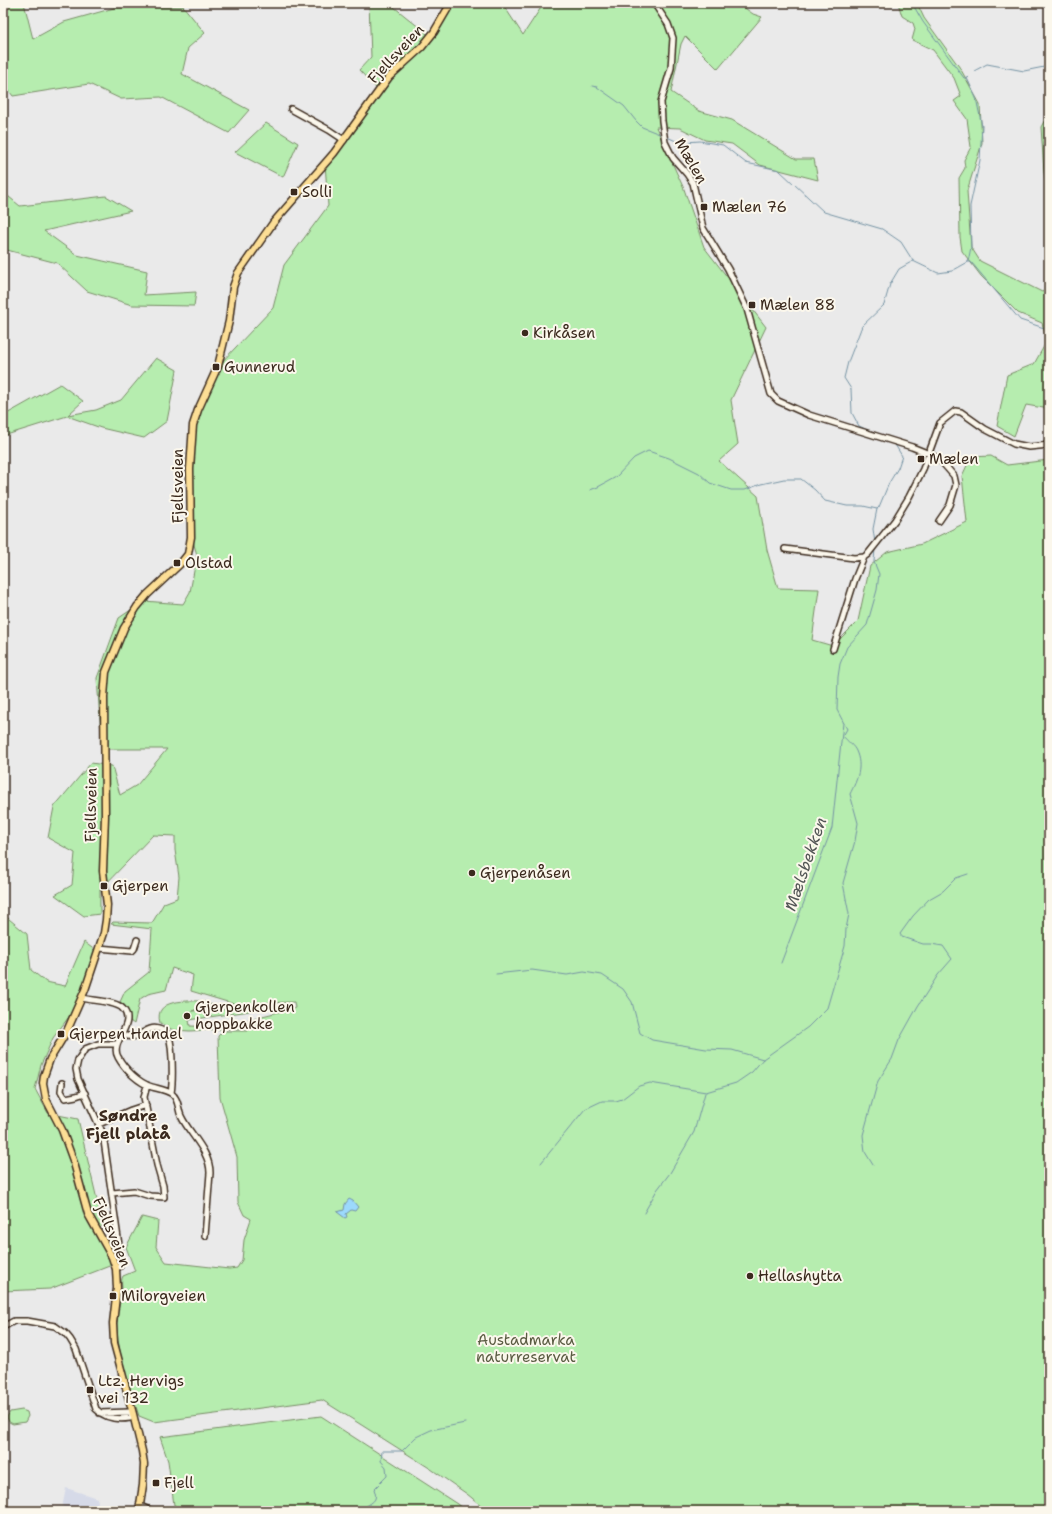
<svg xmlns="http://www.w3.org/2000/svg" width="1052" height="1514" viewBox="0 0 1052 1514" font-family="'Shantell Sans',sans-serif">
	<style>
		.built { fill: #d6dae8 }
		.green { fill: #b6edaf; stroke: #788c66 }
		.water { fill: #9cd9fd; stroke: #7593a4 }
		.lines { fill: none; stroke-linecap: round; stroke-linejoin: round }
		.stream { stroke: #7593a4; stroke-width: 1 }
		.minor-casing { stroke: #3b2a1e; stroke-width: 8 }
		.major-casing { stroke: #3b2a1e; stroke-width: 9 }
		.minor { stroke: #fbf7ec; stroke-width: 5 }
		.major { stroke: #fcde96; stroke-width: 6 }
		.poi-dot { fill: #3b2a1e; stroke: #fbf7ec; stroke-width: 1.5 }
		.labels { text-anchor: middle; stroke-width: 4; stroke-linejoin: round; paint-order: stroke }
		.street-label { font-size: 15px; fill: #3b2a1e; stroke: #fbf7ec }
		.poi-label { font-size: 15px; fill: #3b2a1e; stroke: #fbf7ec; text-anchor: start }
		.park-label { font-size: 15px; fill: #5a5b42; stroke: #fbf7ec }
		.water-label { font-size: 16px; font-style: italic; fill: #535656; stroke: #fbf7ec }
		.neighbourhood-label { font-size: 16px; font-weight: bold; fill: #3b2a1e; stroke: #fbf7ec }
	</style>
	<rect width="100%" height="100%" fill="#eaeaea"/>
	<filter id="ink" filterUnits="userSpaceOnUse"><feTurbulence type="fractalNoise" baseFrequency=".025" numOctaves="2"/><feDisplacementMap in="SourceGraphic" scale="8" xChannelSelector="R" yChannelSelector="G"/><feConvolveMatrix kernelMatrix="1 2 1 2 8 2 1 2 1" color-interpolation-filters="sRGB"/></filter>
	<g filter="url(#ink)">
		<path class="built" d="M66,1488L97,1498L98,1502L96,1505L105,1511H64L63,1503Z"/>
		<path class="green" d="M3,3H24L33,39L64,22L114,8L183,6L205,33L188,48L182,74L249,110L229,133L161,97L121,99L89,84L13,96L3,83Z
			M369,3H389L431,37L452,3H502L523,35L544,3H738L753,14L762,17L718,69L685,36L681,44L671,92L699,111L732,120L796,159H814L818,180L760,165L732,144L705,140L680,128L656,127L684,189L704,247L766,327L731,400L738,444L719,461L758,496L767,550L778,588L819,589L812,640L833,646L858,621L870,566L887,552L922,544L967,522L962,476L971,457L991,456L1007,465L1049,460V1511H488L467,1494L431,1469L322,1400L154,1422L139,1416C130,1388 119,1359 117,1329C116,1317 119,1306 122,1295C123,1288 120,1282 123,1276L135,1271L126,1247L142,1217L158,1221L156,1247L166,1262L229,1269L237,1268L242,1260L244,1240L251,1219L244,1215L238,1202L237,1157L220,1097L218,1036L223,1031H248L247,1029H223V1028H248V1020L250,1019L295,1008L294,1002L234,1004L191,991L193,975L172,968L166,990L148,994L140,999L134,1024L130,1021L127,1011L120,1002L125,991L149,972L152,929L111,924L113,922L152,923L164,903L177,898L179,877L175,850V836L153,835L100,890V914L84,916L55,895L72,885L75,853L48,838L54,807L91,763L112,766L120,795L137,785L167,749H102L97,678L119,618L144,601L183,604L190,592L197,555L191,534L192,428L218,366L273,308L284,265L328,206L325,163L378,90L359,70L371,57Z
			M898,3H917L924,18L960,68L980,104L982,143L967,191L971,247L980,261L1042,292L1049,288V409L1026,405L1014,436L997,426L1007,375L1034,364L1047,341L1042,323L1018,313L981,276L962,251L960,237L959,178L965,168L964,160L971,147L967,119L954,101L961,96L954,78L933,50L912,40L915,29L913,23L902,16Z
			M1049,112V203L1044,172L1041,127Z
			M266,123L298,143L283,177L235,152Z
			M3,192L20,206L106,196L131,211L44,231L77,255L147,271L144,295L196,292L194,306L132,305L87,291L57,263L3,249Z
			M156,358L177,370L167,421L144,438L101,428L67,416L3,436V416L60,384L83,401L68,415L96,410L121,400Z
			M3,914L27,934L31,970L46,982L65,986L84,942L96,951L80,996L71,1014L53,1038L41,1065L35,1089L48,1113L78,1119L103,1225L95,1233L112,1265L50,1289L3,1291Z
			M204,1001L202,1004L225,1005H209L192,1011L249,1008L250,1011L189,1020L190,1026L222,1027V1029L190,1031L173,1030L160,1023C153,998 188,1001 204,1001Z
			M22,1410L27,1412L28,1416L25,1422L13,1424L9,1422L7,1417L10,1412Z
			M321,1416L457,1504L466,1511H184L174,1505L168,1461L160,1437Z"/>
		<path class="water" d="M349,1199L353,1201L358,1207L355,1211L351,1210L346,1214L347,1217L345,1218L337,1212L344,1210L345,1204Z"/>
		<g class="lines">
			<path class="stream" d="M967,78L974,71L987,64L1024,71L1049,66
				M592,86L597,87L624,106L636,121L642,127L662,135
				M667,137L676,141L686,142L700,141L723,145L746,163L779,170L824,212L882,229L901,242L913,261L938,273L952,271L968,262L971,247L970,206L980,160L982,126L976,98L967,78H964L923,22L912,3
				M968,262H971L1020,320L1047,329L1049,331
				M870,431L859,426L852,413L851,389L844,378L848,362L862,326L884,305L890,284L899,269L913,261
				M590,490L598,487L616,477L634,458L648,451L669,458L699,473L710,483L731,490H745L761,484L784,479H801L815,490L825,501L847,506H863L877,509
				M875,543L873,529L877,509L879,507L889,483L898,468L902,456L894,443
				M781,963L832,828L843,723
				M496,974L532,970L567,975L584,972L602,975L623,989L632,1002L640,1033L652,1040L706,1049L732,1050L763,1059
				M541,1163L585,1109L602,1101H616L622,1099L639,1086L650,1083L706,1092L736,1083L752,1072L763,1059L808,1027L827,1008L845,946L846,929L849,914L843,883L855,841L858,823L850,794C857,780 863,767 856,751C854,746 847,741 843,736L847,729L837,710L838,677L840,664L847,647L867,625L877,590L879,574L874,562L875,548
				M873,1165L865,1152L863,1135L878,1081L892,1059L899,1040L918,1006L938,975L952,959L943,946L931,944H923L902,937L900,934L913,916L929,899L943,891L956,878L968,874
				M644,1213L657,1190L670,1173L694,1132L705,1093
				M165,1511L169,1508L173,1511
				M364,1511L365,1507C374,1501 378,1500 374,1489L387,1476L386,1467L381,1461L382,1451H402L416,1437L431,1430L465,1423"/>
			<defs>
				<path id="minor" d="M654,3L668,24L673,38L671,68L661,102L662,121L665,142L673,158L687,174L693,183L703,228L728,269L747,309L771,394L778,401L809,415L912,447L932,455L941,461L954,476L956,485L950,505L939,521
					M291,109L329,130L344,140
					M785,549L854,558L864,557L868,554L895,520L909,497L923,469L940,423L955,411L961,412L985,429L1014,444L1029,447L1049,445
					M833,649L855,579L864,557
					M99,948L132,951L134,949L137,940
					M82,998C92,1001 117,1001 123,1009C137,1024 109,1042 118,1057C125,1070 139,1083 152,1087C159,1089 167,1090 172,1094C179,1099 178,1110 181,1116C190,1135 210,1151 210,1173L205,1236
					M122,1035C126,1036 131,1037 135,1036C148,1032 152,1022 168,1034C173,1044 173,1081 171,1093
					M62,1083L61,1091L65,1098L76,1096L85,1093
					M99,1124L131,1110L146,1105
					M112,1193L134,1191L150,1196L164,1197L163,1186L157,1165L144,1097L147,1085
					M116,1269L120,1266V1252L103,1134L78,1079L76,1069L78,1060L85,1049L98,1044H117
					M3,1327L14,1321H27L55,1326L65,1333L70,1339L76,1349L96,1409C105,1418 118,1420 130,1418L133,1414L129,1412L100,1413
					M140,1506L152,1511"/>
				<path id="major" d="M139,1511L143,1485L144,1464L142,1451L133,1414L114,1343L113,1323L117,1288L116,1269L112,1257L88,1214L74,1163L62,1130L46,1099L43,1083L44,1076L50,1059L67,1031L85,990L104,933L106,920L107,905L103,871L105,816L104,697L106,672L124,628L137,607L147,595L180,564L188,554L191,537L190,469L193,425L198,410L218,366L229,321L233,287L238,273L273,223L334,153L389,77L422,47L434,32L451,3"/>
			</defs>
			<use href="#minor" class="minor-casing"/>
			<use href="#major" class="major-casing"/>
			<use href="#minor" class="minor"/>
			<use href="#major" class="major"/>
		</g>
	</g>
	<g class="poi-dot">
		<rect x="290" y="188" width="8" height="8" rx="2"/>
		<rect x="700" y="203" width="8" height="8" rx="2"/>
		<rect x="748" y="301" width="8" height="8" rx="2"/>
		<circle cx="525" cy="333" r="4"/>
		<rect x="212" y="363" width="8" height="8" rx="2"/>
		<rect x="917" y="455" width="8" height="8" rx="2"/>
		<rect x="173" y="559" width="8" height="8" rx="2"/>
		<circle cx="472" cy="873" r="4"/>
		<rect x="100" y="882" width="8" height="8" rx="2"/>
		<circle cx="187" cy="1016" r="4"/>
		<rect x="57" y="1030" width="8" height="8" rx="2"/>
		<circle cx="750" cy="1276" r="4"/>
		<rect x="109" y="1292" width="8" height="8" rx="2"/>
		<rect x="86" y="1386" width="8" height="8" rx="2"/>
		<rect x="152" y="1479" width="8" height="8" rx="2"/>
	</g>
	<g class="labels">
		<g class="street-label">
			<text transform="translate(396 54) rotate(-47)" y="5">Fjellsveien</text>
			<text transform="translate(691 161) rotate(60)" y="5">Mælen</text>
			<text transform="translate(178 486) rotate(-90)" y="5">Fjellsveien</text>
			<text transform="translate(91 805) rotate(-89)" y="5">Fjellsveien</text>
			<text transform="translate(112 1232) rotate(67)" y="5">Fjellsveien</text>
		</g>
		<g class="poi-label">
			<text x="302" y="197">Solli</text>
			<text x="712" y="212">Mælen 76</text>
			<text x="760" y="310">Mælen 88</text>
			<text x="533" y="338">Kirkåsen</text>
			<text x="224" y="372">Gunnerud</text>
			<text x="929" y="464">Mælen</text>
			<text x="185" y="568">Olstad</text>
			<text x="480" y="878">Gjerpenåsen</text>
			<text x="112" y="891">Gjerpen</text>
			<text x="195" y="1012">Gjerpenkollen<tspan x="195" dy="17">hoppbakke</tspan></text>
			<text x="69" y="1039">Gjerpen Handel</text>
			<text x="758" y="1281">Hellashytta</text>
			<text x="121" y="1301">Milorgveien</text>
			<text x="98" y="1386">Ltz. Hervigs<tspan x="98" dy="17">vei 132</tspan></text>
			<text x="164" y="1488">Fjell</text>
		</g>
		<g class="park-label">
			<text x="526" y="1345">Austadmarka<tspan x="526" dy="17">naturreservat</tspan></text>
		</g>
		<g class="water-label">
			<text transform="translate(805 864) rotate(-71)" y="6">Mælsbekken</text>
		</g>
		<g class="neighbourhood-label">
			<text x="128" y="1121">Søndre<tspan x="128" dy="18">Fjell platå</tspan></text>
		</g>
	</g>
	<rect width="1052" height="1514" fill="none" stroke="#fbf7ec" stroke-width="16"/>
	<rect x="8" y="8" width="1036" height="1498" fill="none" stroke="#3b2a1e" stroke-width="1.5" filter="url(#ink)"/>
</svg>
